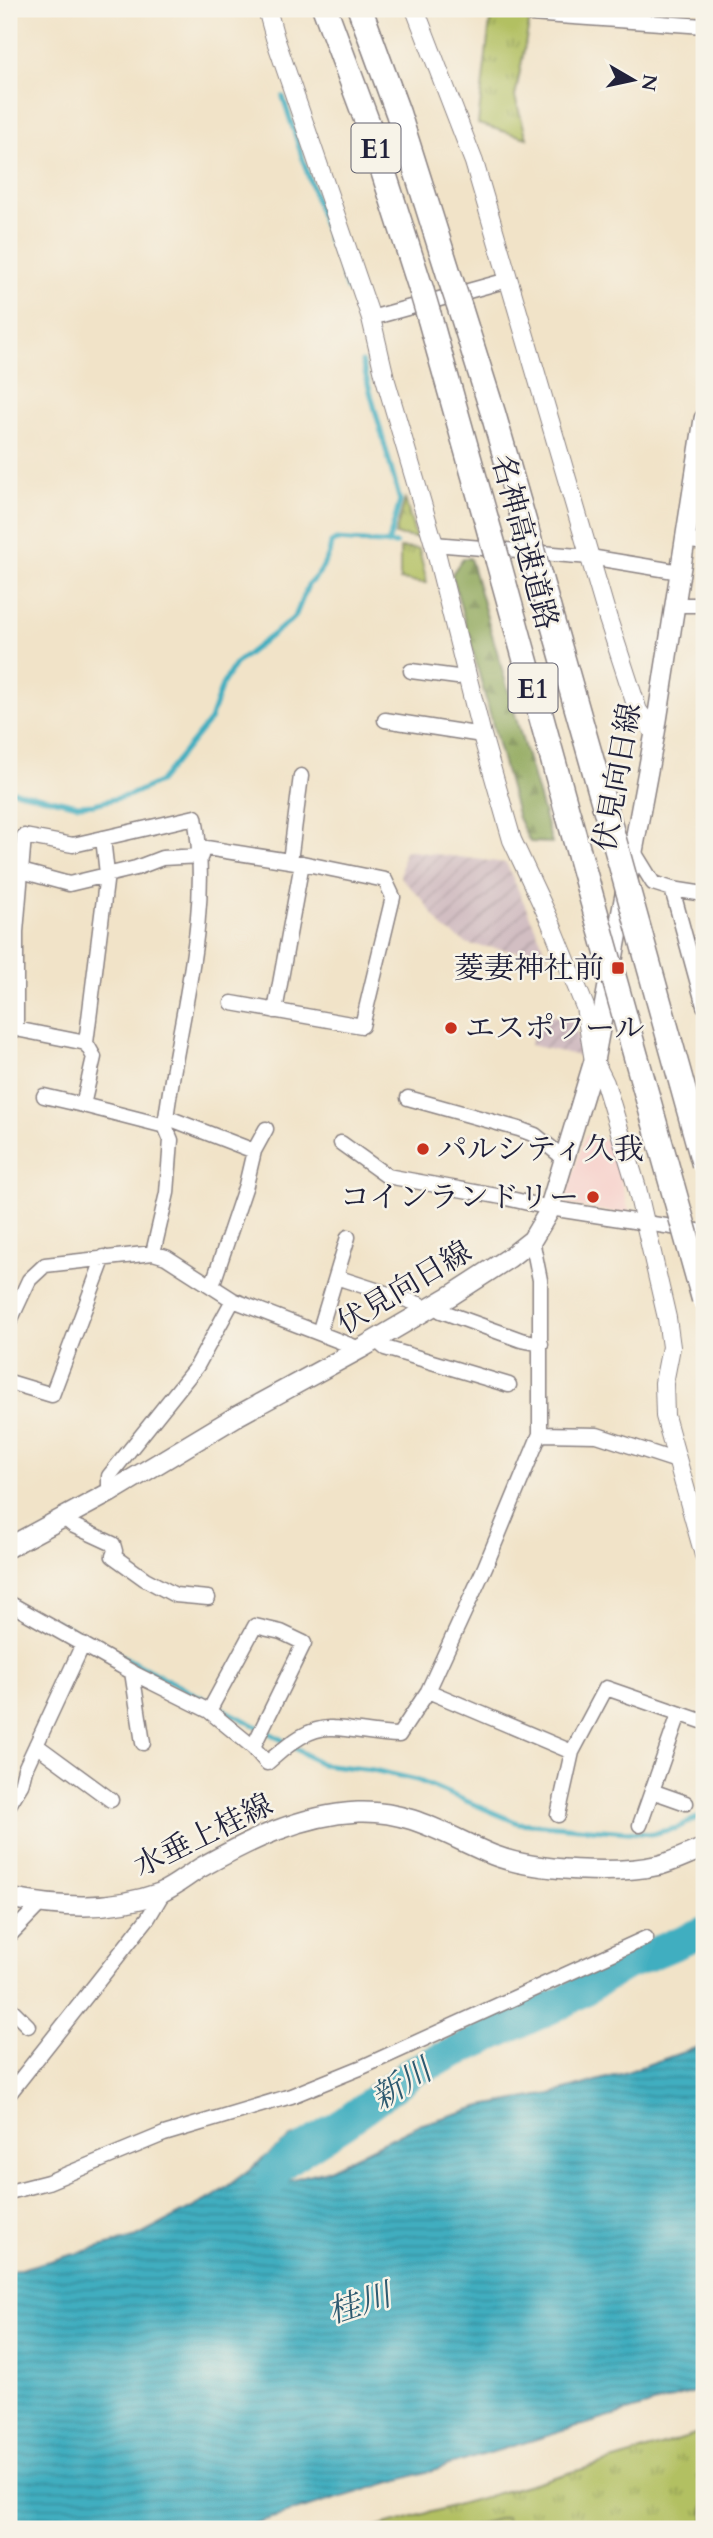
<svg xmlns="http://www.w3.org/2000/svg" width="713" height="2538" viewBox="0 0 713 2538" font-family="Cardo,'Noto Serif JP',serif">
	<style>
		.built { fill: #f7d0cb }
		.industrial { fill: url(#industrial-furrows) }
		.grass { fill: url(#grass-tufts); stroke: #6a714e; stroke-width: 2 }
		.forest { fill: url(#forest-firs); stroke: #58644a; stroke-width: 2 }
		.garden { fill: #b2c062; stroke: #6a714e; stroke-width: 2 }
		.water { fill: url(#water-rules); stroke: #32687e; stroke-width: 2 }
		.lines { fill: none; stroke-linecap: round; stroke-linejoin: round }
		.stream { stroke: #41aec0; stroke-width: 5 }
		.river { stroke: #41aec0; stroke-width: 32 }
		.minor-casing { stroke: #8a8282; stroke-width: 17 }
		.tertiary-casing { stroke: #8a8282; stroke-width: 20 }
		.secondary-casing { stroke: #8a8282; stroke-width: 22 }
		.motorway-casing { stroke: #8a8282; stroke-width: 27 }
		.minor { stroke: #fff; stroke-width: 14 }
		.tertiary { stroke: #fff; stroke-width: 18 }
		.secondary { stroke: #fff; stroke-width: 19 }
		.motorway { stroke: #fff; stroke-width: 24 }
		.motorway-bridge-casing { stroke: #8a8282; stroke-width: 27; stroke-linecap: butt }
		.motorway-bridge { stroke: #fff; stroke-width: 24 }
		.poi-dot { fill: #c8321e; stroke: #f7f3e8; stroke-width: 2.5 }
		.labels { text-anchor: middle; stroke-width: 5; stroke-linejoin: round; paint-order: stroke }
		.shield { fill: #f7f3e8; stroke: #62616f; stroke-width: 2 }
		.shield-label { font-size: 28px; font-weight: bold; fill: #22223b }
		.street-label { font-size: 30px; fill: #22223b; stroke: #f7f3e8 }
		.poi-label { font-size: 30px; fill: #22223b; stroke: #f7f3e8; text-anchor: end }
		.water-label { font-size: 32px; font-style: italic; fill: #2e5a70; stroke: #f7f3e8 }
	</style>
	<defs>
		<pattern id="industrial-furrows" width="10" height="10" patternUnits="userSpaceOnUse" patternTransform="scale(1.75)"><rect width="10" height="10" fill="#d2bec2"/><path d="M-1 1l2-2M0 10L10 0M9 11l2-2" fill="none" stroke="#b4a3a8"/></pattern>
		<pattern id="grass-tufts" width="24" height="20" patternUnits="userSpaceOnUse" patternTransform="scale(1.75)"><rect width="24" height="20" fill="#b2c062"/><path d="M3 7l-1-3M5 7V3M7 7l1-3M15 17l-1-3M17 17v-4M19 17l1-3" fill="none" stroke="#909c52"/></pattern>
		<pattern id="forest-firs" width="22" height="20" patternUnits="userSpaceOnUse" patternTransform="scale(1.75)"><rect width="22" height="20" fill="#8da658"/><path d="M5 1l3.5 6h-7zM16 11l3.5 6h-7z" fill="#73874a"/></pattern>
		<pattern id="water-rules" width="6" height="5" patternUnits="userSpaceOnUse" patternTransform="scale(1.75)"><rect width="6" height="5" fill="#41aec0"/><path d="M0 2.5h6" fill="none" stroke="#368d9d"/></pattern>
	</defs>
	<rect width="100%" height="100%" fill="#f7f3e8"/>
	<filter id="ink" filterUnits="userSpaceOnUse"><feTurbulence type="fractalNoise" baseFrequency=".0143" numOctaves="2"/><feDisplacementMap in="SourceGraphic" scale="14" xChannelSelector="R" yChannelSelector="G"/><feConvolveMatrix kernelMatrix="1 2 1 2 8 2 1 2 1" color-interpolation-filters="sRGB"/></filter>
	<filter id="wash" filterUnits="userSpaceOnUse"><feTurbulence type="fractalNoise" baseFrequency=".00686" numOctaves="4" result="noise"/><feDisplacementMap in="SourceGraphic" scale="28" xChannelSelector="R" yChannelSelector="G"/><feGaussianBlur stdDeviation="1.57" result="paint"/><feColorMatrix in="noise" values="0 0 0 0 0 0 0 0 0 0 0 0 0 0 0 0 0 1.4 0 .05"/><feComposite in="paint" operator="in"/></filter>
	<g filter="url(#wash)">
		<rect width="100%" height="100%" fill="#f1e3c8"/>
		<path class="built" d="M585,1135L610,1141L630,1215L564,1204Z"/>
		<path class="industrial" d="M404,850L506,863L548,956L468,944L443,928L422,899L400,877Z
			M537,1012L572,1020L582,1048L580,1056L530,1045Z"/>
		<path class="grass" d="M491,12L530,19L515,97L527,138L478,124Z
			M405,499L416,538L395,535Z
			M400,548L419,549L427,583L400,580Z
			M704,2432V2529H371L622,2458Z"/>
		<path class="forest" d="M463,558H470L552,843L530,842L518,818L452,574Z"/>
		<path class="garden" d="M505,2517L508,2529H458Z"/>
		<path class="water" d="M704,2045V2389L235,2529H9V2272L137,2237L215,2196L293,2136L304,2161L284,2171L285,2181L327,2170L416,2126L482,2106L551,2094L624,2073Z"/>
		<g class="lines">
			<path class="stream" d="M283,97L329,241L338,260L347,289
				M362,362L400,501L388,544
				M9,790L78,805L94,804L130,795L159,782L210,720L222,685L235,664L295,617L308,585L320,572L329,554L331,543L336,540L396,544
				M55,1621L277,1737L321,1764L373,1770L417,1780L518,1823L651,1834L677,1828L704,1814"/>
			<path class="river" d="M272,2180L276,2169L291,2157L346,2122L414,2071L562,2003L625,1965L704,1932"/>
		</g>
	</g>
	<g filter="url(#ink)">
		<g class="lines">
			<defs>
				<path id="minor" d="M507,9L530,14L704,26
					M371,318L508,280
					M685,540L704,543
					M434,544L590,557L680,572
					M675,605H704
					M411,671L457,677L467,674
					M385,720L482,735
					M103,838L107,874L86,1043L94,1057L83,1105L165,1126
					M200,847L302,863L385,880L393,897L362,1026L232,1003
					M634,852L653,883L672,889L704,894
					M290,861L301,776
					M21,871L69,884L136,868L162,858L201,856
					M672,889L704,1006
					M275,1011L302,863
					M86,1043L16,1029V932L24,836L73,845L195,817C213,918 177,1025 165,1126L171,1140L167,1193L153,1253
					M44,1096L83,1105
					M408,1098L519,1129L535,1135L565,1159
					M166,1117L254,1151L246,1185L212,1286
					M341,1143L387,1176L502,1197L550,1208L704,1232
					M254,1151L266,1129
					M336,1277L419,1304L423,1312
					M436,1304L441,1311L521,1340L541,1344
					M9,1323L29,1280L45,1265L153,1253L166,1257L233,1300L360,1349
					M319,1333L348,1237
					M376,1340L385,1348L509,1385
					M9,1382L52,1395L104,1257
					M540,1434L597,1435L677,1461
					M109,1493V1476L197,1366L233,1300
					M63,1517L74,1526L113,1544L115,1551L113,1556L145,1579L175,1595L208,1598
					M9,1603L137,1675L209,1711L253,1747L267,1763C285,1748 307,1726 333,1728C355,1729 377,1735 399,1735L428,1691L485,1567L540,1434V1280L532,1240
					M132,1672L143,1743
					M428,1691L572,1752
					M209,1711L255,1626L281,1632L304,1643L253,1747
					M36,1745L111,1800
					M652,1791L686,1803
					M9,1805L21,1785L25,1769L83,1644
					M558,1815L572,1752L606,1688L704,1722
					M640,1825L679,1714
					M9,1936L40,1904
					M9,2007L28,2026
					M9,2094L148,1918L164,1891
					M9,2192L48,2182L164,2134L291,2096L360,2068L646,1938"/>
				<path id="tertiary" d="M267,9L275,38L371,318L385,378L434,544L482,735L512,840L550,921L585,1007L594,1061L605,1083L637,1188L667,1318L671,1347L664,1383L665,1416L704,1555
					M415,9L474,162L608,619L638,711L655,733"/>
				<path id="secondary" d="M9,1547L109,1493L237,1416L360,1349L452,1295L509,1258L532,1240L548,1213L594,1061L655,733L704,419
					M9,1898C60,1908 110,1911 160,1893C174,1887 187,1876 200,1868C250,1840 300,1815 358,1812C411,1810 447,1836 493,1855C534,1871 617,1875 660,1865C675,1861 690,1853 704,1848"/>
				<path id="motorway" d="M325,9L369,127L421,289
					M360,9L398,113L451,281
					M460,308L493,413L528,535
					M429,316L490,533
					M498,561L568,814
					M536,564L604,804"/>
			</defs>
			<use href="#minor" class="minor-casing"/>
			<use href="#tertiary" class="tertiary-casing"/>
			<use href="#secondary" class="secondary-casing"/>
			<use href="#motorway" class="motorway-casing"/>
			<use href="#minor" class="minor"/>
			<use href="#tertiary" class="tertiary"/>
			<use href="#secondary" class="secondary"/>
			<use href="#motorway" class="motorway"/>
			<defs>
				<path id="motorway-bridge" d="M451,281L460,308
					M421,289L429,316
					M490,533L498,561
					M528,535L536,564
					M604,804L704,1164
					M568,814L704,1299"/>
			</defs>
			<use href="#motorway-bridge" class="motorway-bridge-casing"/>
			<use href="#motorway-bridge" class="motorway-bridge"/>
		</g>
	</g>
	<g class="poi-dot">
		<rect x="611" y="961" width="14" height="14" rx="3.5"/>
		<circle cx="451" cy="1028" r="7"/>
		<circle cx="423" cy="1149" r="7"/>
		<circle cx="593" cy="1197" r="7"/>
	</g>
	<g class="labels">
		<g class="shield">
			<rect x="351.5" y="123.5" width="49" height="49" rx="5"/>
			<rect x="508.5" y="663.5" width="49" height="49" rx="5"/>
		</g>
		<g class="shield-label">
			<text x="376" y="158">E1</text>
			<text x="533" y="698">E1</text>
		</g>
		<g class="street-label">
			<text transform="translate(525 542) rotate(75)" y="10">名神高速道路</text>
			<text transform="translate(617 777) rotate(-80)" y="10">伏見向日線</text>
			<text transform="translate(404 1287) rotate(-31)" y="10">伏見向日線</text>
			<text transform="translate(203 1835) rotate(-26)" y="10">水垂上桂線</text>
		</g>
		<g class="poi-label">
			<text x="604" y="978">菱妻神社前</text>
			<text x="465" y="1038" text-anchor="start">エスポワール</text>
			<text x="437" y="1159" text-anchor="start">パルシティ久我</text>
			<text x="579" y="1207">コインランドリー</text>
		</g>
		<g class="water-label">
			<text transform="translate(401 2084) rotate(-32)" y="11">新川</text>
			<text transform="translate(359 2303) rotate(-18)" y="11">桂川</text>
		</g>
	</g>
	<rect width="713" height="2538" fill="none" stroke="#f7f3e8" stroke-width="35"/>
	<g transform="translate(633 80) rotate(99)" stroke="#f7f3e8" stroke-width="5" paint-order="stroke">
	<path d="M0-5L12 26L0 18L-12 26Z" fill="#22223b"/>
	<text y="-10" font-size="19" font-weight="bold" text-anchor="middle" fill="#22223b">N</text>
	</g>
</svg>
